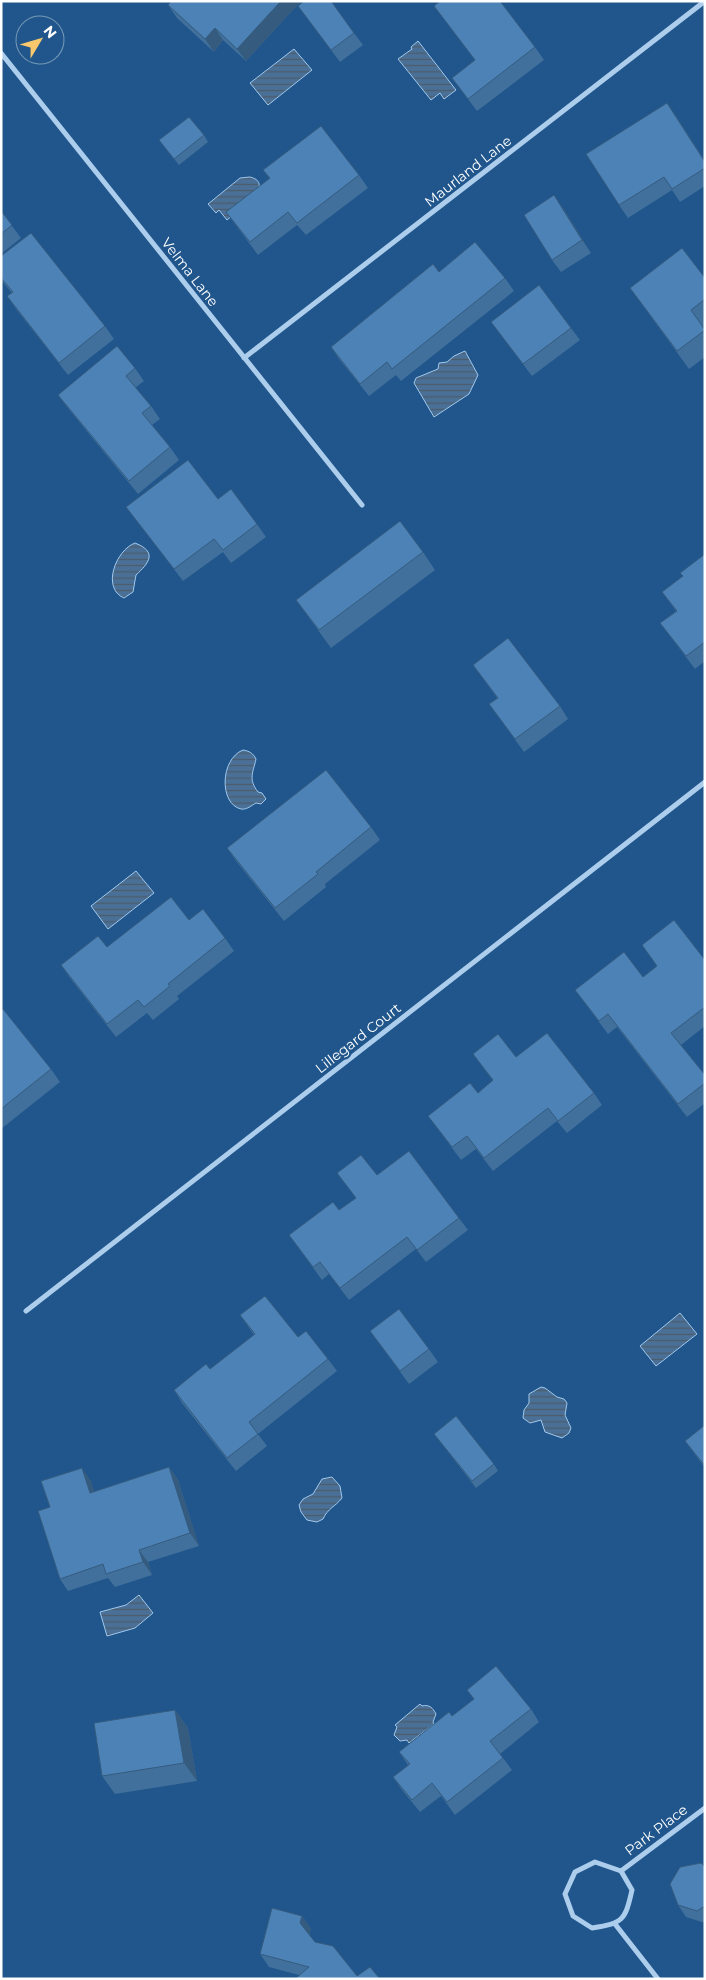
<svg xmlns="http://www.w3.org/2000/svg" width="706" height="1980" viewBox="0 0 706 1980" font-family="Montserrat,sans-serif">
	<style>
		.water { fill: url(#water-rules); stroke: #a1c9ed }
		.lines { fill: none; stroke-linecap: round; stroke-linejoin: round }
		.minor { stroke: #adcdec; stroke-width: 5 }
		.wall { fill: #41709c }
		.shaded-wall { fill: #355b7f }
		.building { fill: #4c82b5; stroke: #355b7f }
		.labels { text-anchor: middle; stroke-width: 4.5; stroke-linejoin: round; paint-order: stroke }
		.street-label { font-size: 14px; fill: #fff; stroke: #20568c }
	</style>
	<defs>
		<pattern id="water-rules" width="6" height="5" patternUnits="userSpaceOnUse" patternTransform="scale(1.25)"><rect width="6" height="5" fill="#4a7097"/><path d="M0 2.5h6" fill="none" stroke="#4b5a6a"/></pattern>
	</defs>
	<rect width="100%" height="100%" fill="#20568c"/>
	<path class="water" d="M418,41L456,90L444,99L440,93L431,100L398,59L412,49L411,47Z
		M294,49L312,70L268,105L250,83Z
		M250,177C278,184 234,214 227,220L219,210L216,213L208,204L240,178Z
		M465,351L478,375L469,394L434,417L414,383L416,378L438,369L439,363L447,362L454,356Z
		M135,543C158,552 149,563 136,575L133,592L124,598C101,588 116,550 135,543Z
		M243,750C249,751 253,753 256,759C253,773 248,779 258,792L262,793L266,799L261,804L256,803C252,805 247,810 241,809C219,804 220,759 243,750Z
		M136,871L154,893L108,929L91,906Z
		M680,1313L697,1334L656,1366L640,1346Z
		M541,1387L545,1388L557,1397L564,1399L567,1403L565,1415L571,1428L569,1433L562,1438L545,1432L541,1420L530,1423L523,1418L524,1410L529,1403V1394Z
		M332,1477L340,1486L342,1498C335,1507 328,1508 323,1519L317,1522L307,1520L301,1512L299,1505L303,1499L313,1494L322,1479Z
		M139,1595L153,1613L135,1628L107,1636L100,1612L126,1605Z
		M420,1704L422,1706C429,1704 433,1708 436,1714L433,1722L434,1724L409,1743L407,1740L400,1741L394,1735L397,1727L395,1725Z"/>
	<g class="lines">
		<path class="minor" d="M1,53L362,505
			M244,358L705,1
			M26,1311L705,782
			M595,1862L621,1871L632,1890C625,1921 623,1923 592,1928L573,1916L565,1894L575,1872Z
			M621,1871L705,1808
			M615,1924L658,1979"/>
	</g>
	<path class="wall" d="M301,1L246,61L223,40L214,52L177,18L168,5Z
		M298,6L354,33L363,45L340,62Z
		M434,6L535,47L544,60L477,111L452,78L475,60Z
		M676,116L705,161V186L680,202L672,190L628,218L619,205Z
		M204,135L208,142L179,165L159,140Z
		M263,170L359,175L368,188L306,235L297,225L258,255L226,212L270,179Z
		M563,208L591,253L561,272L552,260Z
		M1,211L21,238L1,254Z
		M1,256L105,326L114,339L68,375L16,309L7,296L12,293L1,280Z
		M439,272L505,278L514,291L401,381L396,375L369,396L339,359L331,347Z
		M705,278V326L704,327L705,329V357L689,369L630,288Z
		M491,322L571,328L580,340L532,376Z
		M135,368L144,381L135,388L151,406L160,419L152,425L170,447L179,460L138,494L67,407L58,395Z
		M218,499L257,524L266,537L231,563L223,552L183,581L126,507Z
		M423,552L435,570L331,648L296,600Z
		M705,554V661L695,669L660,623L676,611L662,592L683,576Z
		M473,665L560,706L568,719L524,752L489,704L497,698Z
		M371,827L380,840L325,884L326,887L284,921L236,861L227,848Z
		M189,920L225,938L234,951L177,996L179,999L153,1020L147,1013L116,1037L70,978L61,965L107,947Z
		M642,945L705,960V1026L681,1045L705,1075V1103L687,1117L617,1027L608,1034L575,990L643,977L657,966Z
		M1,1011L51,1069L60,1082L1,1129Z
		M473,1054L516,1057L594,1093L602,1105L567,1133L557,1121L493,1171L476,1149L461,1160L428,1116L478,1093L493,1081Z
		M377,1175L459,1218L468,1230L426,1262L416,1249L349,1300L329,1274L322,1280L289,1235L339,1210L356,1198Z
		M240,1315L298,1337L328,1359L337,1371L258,1434L267,1446L236,1471L182,1403L174,1390L210,1369L254,1335Z
		M370,1331L429,1349L438,1362L409,1384Z
		M705,1425V1468L685,1441Z
		M434,1434L494,1464L498,1471L476,1488Z
		M169,1467L178,1480L199,1546L148,1562L152,1575L115,1587L108,1578L68,1591L60,1579L50,1507L91,1481L94,1492Z
		M467,1690L531,1709L539,1722L500,1754L512,1770L455,1815L441,1796L420,1812L402,1790L393,1777L408,1765L399,1752L452,1716L474,1699Z
		M175,1710L188,1728L197,1781L115,1794L102,1776Z
		M705,1867V1923L686,1917L678,1905Z
		M302,1916L311,1929L309,1935L315,1942L357,1976L380,1979L299,1975L269,1967L260,1954Z"/>
	<path class="shaded-wall" d="M281,1H301L246,61L237,49Z
		M215,28L223,40L214,52L205,39Z
		M667,103L676,116L705,161V162Z
		M554,195L563,208L591,253L582,240Z
		M169,1467L178,1480L199,1546L190,1533Z
		M82,1468L91,1481L99,1506L90,1493Z
		M139,1550L148,1562L152,1575L143,1562Z
		M175,1710L188,1728L197,1781L184,1763Z
		M302,1916L311,1929L309,1935L300,1923Z"/>
	<path class="building" d="M171,1H281L237,49L215,28L205,39L168,5Z
		M304,1H331L354,33L331,50L298,6Z
		M440,1H500L535,47L468,99L452,78L475,60L434,6Z
		M667,103L705,162V168L672,189L664,177L619,205L586,154Z
		M189,117L204,135L174,159L159,140Z
		M321,126L359,175L297,223L288,212L250,242L226,212L270,178L263,170Z
		M554,195L582,240L552,260L524,215Z
		M1,211L12,225L1,234Z
		M31,233L105,326L59,363L7,296L13,292L1,278V256Z
		M475,242L505,278L392,369L387,362L360,384L331,347L433,264L439,272Z
		M682,248L705,278V299L691,310L705,330L677,351L630,288Z
		M539,285L571,328L523,364L491,322Z
		M117,346L135,368L126,376L151,406L142,413L170,447L129,481L58,395Z
		M188,460L218,499L231,489L257,524L223,550L214,539L174,569L126,507Z
		M400,521L423,552L319,630L296,600Z
		M705,554V642L686,656L660,623L677,611L662,592L683,576L680,573Z
		M508,638L560,706L515,739L489,704L498,698L473,665Z
		M326,770L371,827L316,872L318,874L275,908L227,848Z
		M171,897L189,920L203,909L225,938L168,984L170,986L144,1007L138,1000L107,1024L61,965L98,936L107,947Z
		M674,920L705,960V1007L671,1033L705,1075V1083L678,1104L608,1014L599,1021L575,990L624,952L643,977L657,966L642,945Z
		M3,1009L51,1069L1,1109V1011Z
		M547,1033L594,1093L558,1121L548,1108L484,1158L467,1136L452,1147L428,1116L470,1083L478,1093L493,1080L473,1054L498,1034L516,1057Z
		M409,1151L459,1218L417,1250L407,1237L340,1288L320,1262L313,1267L289,1235L333,1202L339,1210L356,1198L337,1173L361,1155L377,1175Z
		M265,1296L298,1337L306,1331L328,1359L249,1422L258,1434L227,1458L174,1390L206,1364L210,1369L255,1334L240,1315Z
		M399,1309L429,1349L400,1371L370,1331Z
		M456,1416L494,1464L472,1481L434,1434Z
		M705,1425V1466L685,1441Z
		M169,1467L190,1533L139,1550L143,1562L106,1574L103,1564L60,1579L38,1511L50,1507L41,1481L82,1468L90,1493Z
		M496,1666L531,1709L490,1741L503,1758L447,1802L432,1783L412,1800L393,1777L410,1764L399,1752L449,1712L452,1716L474,1699L467,1690Z
		M175,1710L184,1763L102,1776L94,1723Z
		M701,1863L705,1867V1906L697,1911L678,1905L670,1884L680,1867Z
		M272,1908L302,1916L300,1923L315,1942L333,1946L357,1976L370,1967L380,1979H295L309,1967L260,1954Z"/>
	<g class="labels">
		<g class="street-label">
			<text transform="translate(468 171) rotate(-38)" y="5">Maurland Lane</text>
			<text transform="translate(190 272) rotate(52)" y="5">Velma Lane</text>
			<text transform="translate(358 1038) rotate(-38)" y="5">Lillegard Court</text>
			<text transform="translate(656 1830) rotate(-37)" y="5">Park Place</text>
		</g>
	</g>
	<rect width="706" height="1980" fill="none" stroke="#ffffff" stroke-width="5"/>
	<g transform="translate(40 40) rotate(52)"><circle r="24" fill="#20568c" stroke="#799aba"/>
	<path d="M0-4L9 19L0 12L-9 19Z" fill="#f9c86d"/>
	<text y="-8" font-size="14" font-weight="bold" text-anchor="middle" fill="#ffffff">N</text>
	</g>
</svg>
